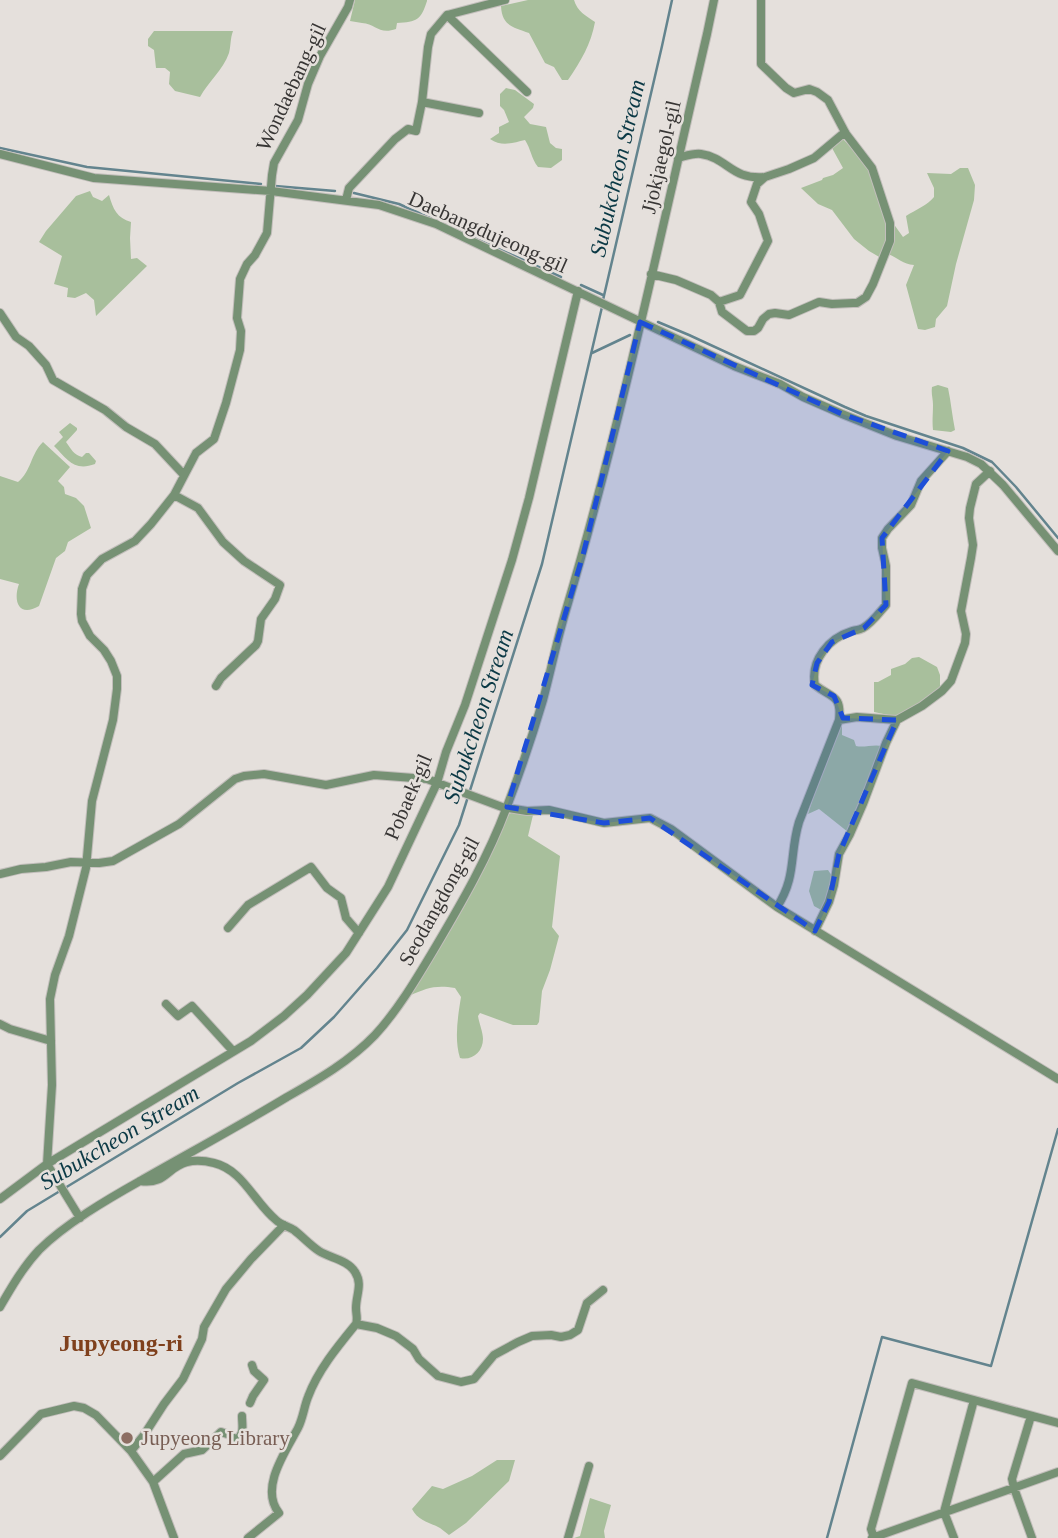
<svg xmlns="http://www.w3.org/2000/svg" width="1058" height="1538" viewBox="0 0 1058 1538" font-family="'Times New Roman',serif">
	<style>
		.green { fill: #a8bf9c }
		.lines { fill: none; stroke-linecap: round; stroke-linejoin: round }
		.stream { stroke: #63848e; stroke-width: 2.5 }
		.minor-casing { stroke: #c2bebb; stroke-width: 10 }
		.minor { stroke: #769174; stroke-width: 8 }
		.marked { fill: #1d4ed8; fill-opacity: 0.2; stroke: #1d4ed8; stroke-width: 5; stroke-dasharray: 14 9; stroke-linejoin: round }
		.education-dot { fill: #8d6e63; stroke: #e5e0dc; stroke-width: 2.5 }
		.labels { text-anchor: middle; stroke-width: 5; stroke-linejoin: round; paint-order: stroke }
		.street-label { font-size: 21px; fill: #383635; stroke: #e5e0dc }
		.education-label { font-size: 21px; fill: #785e54; stroke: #e5e0dc; text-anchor: start }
		.water-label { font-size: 23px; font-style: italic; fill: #0b3945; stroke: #e5e0dc }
		.quarter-label { font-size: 24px; font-weight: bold; fill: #7f401c; stroke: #e5e0dc }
	</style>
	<rect width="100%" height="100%" fill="#e5e0dc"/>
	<path class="green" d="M355,0H427V1C421,20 417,22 397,23L396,29C379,35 376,24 362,23C358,22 354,22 350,21Z
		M528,0H574C577,11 586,16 595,22C591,44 581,61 568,80H562L554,67L545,63L529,33C513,27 502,26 501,6Z
		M154,31H233C230,39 231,46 229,53C223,70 208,82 200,97L175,91L169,84L170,72L165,68H156L154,50L148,46V39Z
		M506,88L515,90L534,104L533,108L524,117L530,124L546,127L550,143L556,148L562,149V160L551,168L538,167C531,158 531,149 525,140C512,143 502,147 490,139L499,133V127L509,122L504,110L500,106V94Z
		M842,138L870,167L893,223L903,237L909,233L906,216C915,210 928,205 934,197V188L927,173L951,174L960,168H968L975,185L974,200L956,264L947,306L936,319L935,327L925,330L918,329L906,285L914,265C903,264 898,258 888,254L881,258L869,251L854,239L832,210L818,204L801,188L822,180L823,178L833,175L843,168L832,148Z
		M90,191L93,197L102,201L109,195C113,209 117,218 131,222L130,238L131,259L137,258L147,266L96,316L94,300L86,293L75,298L67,297L68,288L54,284L62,256L39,242L46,231L76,196Z
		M938,385L948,388C951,402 952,415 955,430L951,432L933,430C932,421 933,414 933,405C933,398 931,394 932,387Z
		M70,423L77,428V430L66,442C71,449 74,455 82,457L86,453H89L96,461L95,464C74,472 67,459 54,446L63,437L59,432Z
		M43,442L70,467L58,481L64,487L65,494L76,498L84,506L91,528L68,542L65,551L56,558L39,606C18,618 13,600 19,584L0,579V476L18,482C31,472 31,453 43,442Z
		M919,657L937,667L940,675V687L931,697L898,717L874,712V682H878L891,675V669L905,664L912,658Z
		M840,724L842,727V735L854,740L856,746C864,748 873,744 882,746L848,832L819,809L808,814L823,768Z
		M515,811L533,815L528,836L560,856L552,927L559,936L550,970L542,991L539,1022L537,1025H513L480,1013L478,1016C479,1023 483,1032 483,1039C483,1052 472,1061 460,1058C454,1039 458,1016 461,997L455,988C435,985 427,988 409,996C447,939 483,878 509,814Z
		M828,870L832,876L823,911L814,906L809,891L814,871Z
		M497,1460H515L509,1481L466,1523L449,1535C446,1533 443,1530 440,1528C429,1522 418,1521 412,1509L432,1486L443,1489L472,1476Z
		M590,1498L611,1505L604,1531L605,1538H574L580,1536Z"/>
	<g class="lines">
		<path class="stream" d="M0,148L87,167L261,184
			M275,186L335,191
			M354,193L399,204L561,277
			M581,285L603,295
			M603,300L662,46L672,0
			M658,322L689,335L845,407L866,416L963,448L992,462L1016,487L1058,538
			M592,353L630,335
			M0,1237L27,1211L238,1083L301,1048L334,1017L377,968L407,930L459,825L542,564L602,307
			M827,1538L882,1337L991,1366L1058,1129"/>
		<defs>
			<path id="minor" d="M447,15L527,92
				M422,102L479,113
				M0,154L94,178L271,191L379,205L436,224L635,319L734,366L780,384L803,397L842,414L897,436L967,457L981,464L1003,485L1058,551
				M678,158C686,156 693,153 701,154C728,158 731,180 765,177
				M346,200L349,188L395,139L408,129L416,131L422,102L428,47L431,34L447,15L505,0
				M651,274L676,280L711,295L719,302L722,312L747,331H754L758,328L763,319L769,314L775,313L789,315L819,302L832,304L853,303H857L866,297L873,284L890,241V223L872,168L846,134L828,100L817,92L809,89L794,93L786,88L761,64V0
				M719,302L740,295L768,241L759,214L751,202L757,184L765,177L789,169L814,158L845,132
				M0,313L16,337L29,346L46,365L53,380L105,410L126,427L155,444L184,475
				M174,495L198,508L223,542L244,561L280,585L275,599L261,619L258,641L256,645L221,678L216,686
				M839,720L857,717L897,720L922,706L942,691L951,681L965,643L966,634L961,611L971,558L973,545L969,518L970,508L976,484L990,471
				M0,874L21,869L46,867L71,862L99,863L113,861L179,824L235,779L244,776L264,774L326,785L374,775L427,779L502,807L527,811L549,810L604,823L650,818L671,829L777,907L1058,1079
				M777,907C797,876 789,855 799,822L839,720C842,694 831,698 815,685C810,660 829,638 852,631C858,629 857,631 863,628C872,623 879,613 886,605V566L882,548V538L888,529L911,505L921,481L948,451
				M228,928L248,905L311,867L327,888L341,898L346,918L359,933
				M815,931L829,902L834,885L839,854L850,834L863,804L886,743L897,720
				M166,1004L178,1016L192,1006L233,1051
				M0,1024L10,1029L51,1041
				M140,1181C166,1185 167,1167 187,1162C196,1160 206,1161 214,1163C243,1170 254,1202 276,1220C281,1225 288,1226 294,1230C303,1237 310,1245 319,1251C330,1258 348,1260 355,1272C363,1284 356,1295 356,1308C356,1315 358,1318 356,1324L377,1328L396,1336L413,1349L419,1359L438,1376L461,1382L474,1379L494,1355L518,1342L532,1336L551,1335L561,1337L570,1335L578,1330L587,1303L603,1290
				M0,1199L47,1164L251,1041L284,1016L307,995L346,953L388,887L437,783L446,752L465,705L512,560L529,498L578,291
				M80,1218L47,1164L52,1085L50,999L55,975L69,936L86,868L92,801L113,720L117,689V676L111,661L104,650L90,636L82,621L81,614L82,589L87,575L102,559L135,541L151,524L174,495L196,453L214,439L226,403L240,350L241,331L237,318L240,279L247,264L255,255L267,233L272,175L274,163L298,120L308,84L320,56L348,7L350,0
				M0,1307C11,1288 23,1267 39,1250C65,1224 108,1199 140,1181C189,1153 239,1126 287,1097C319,1079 350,1061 375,1035C399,1009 418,976 436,946C462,902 488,857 506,809C520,773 532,737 543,700C551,670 557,640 566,610C622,421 662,227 707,34L714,0
				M250,1403L253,1396L264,1380L254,1371L252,1365
				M1031,1416L1012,1479L1014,1488L1032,1538
				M131,1451L144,1435L164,1404L183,1379L202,1339L204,1327L226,1289L251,1259L284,1225
				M0,1456L41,1414L74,1406L84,1408L96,1415L131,1451L153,1482L174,1538
				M153,1482L184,1454L202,1450L221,1432L230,1435L236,1440C245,1434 242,1426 242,1416
				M248,1538L279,1513C259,1488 286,1451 298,1428C303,1418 304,1407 308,1397C318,1370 338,1346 356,1324
				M568,1538L589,1466
				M872,1538L1058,1472
				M874,1538L871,1529L912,1383L1058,1423
				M954,1538L944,1512L974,1400"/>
		</defs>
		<use href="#minor" class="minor-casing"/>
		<use href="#minor" class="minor"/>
	</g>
	<path class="marked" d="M640,322L842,414L948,451L882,538L886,605L864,628L832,642L817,663L812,685L834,696L843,718L897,720L839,854L829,902L815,931L650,818L604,823L507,807L583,555Z"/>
	<circle class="education-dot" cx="127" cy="1438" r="7"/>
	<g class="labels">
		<g class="street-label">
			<text transform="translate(291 87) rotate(-65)" y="7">Wondaebang-gil</text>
			<text transform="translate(661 157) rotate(-77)" y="7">Jjokjaegol-gil</text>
			<text transform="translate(488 232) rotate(24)" y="7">Daebangdujeong-gil</text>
			<text transform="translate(408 797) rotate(-67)" y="7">Pobaek-gil</text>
			<text transform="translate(439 901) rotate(-61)" y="7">Seodangdong-gil</text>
		</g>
		<g class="education-label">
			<text x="141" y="1445">Jupyeong Library</text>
		</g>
		<g class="water-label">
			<text transform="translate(617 168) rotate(-77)" y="8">Subukcheon Stream</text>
			<text transform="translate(478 716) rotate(-72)" y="8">Subukcheon Stream</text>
			<text transform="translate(119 1137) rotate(-31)" y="8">Subukcheon Stream</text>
		</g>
		<g class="quarter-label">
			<text x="121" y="1351">Jupyeong-ri</text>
		</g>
	</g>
</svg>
